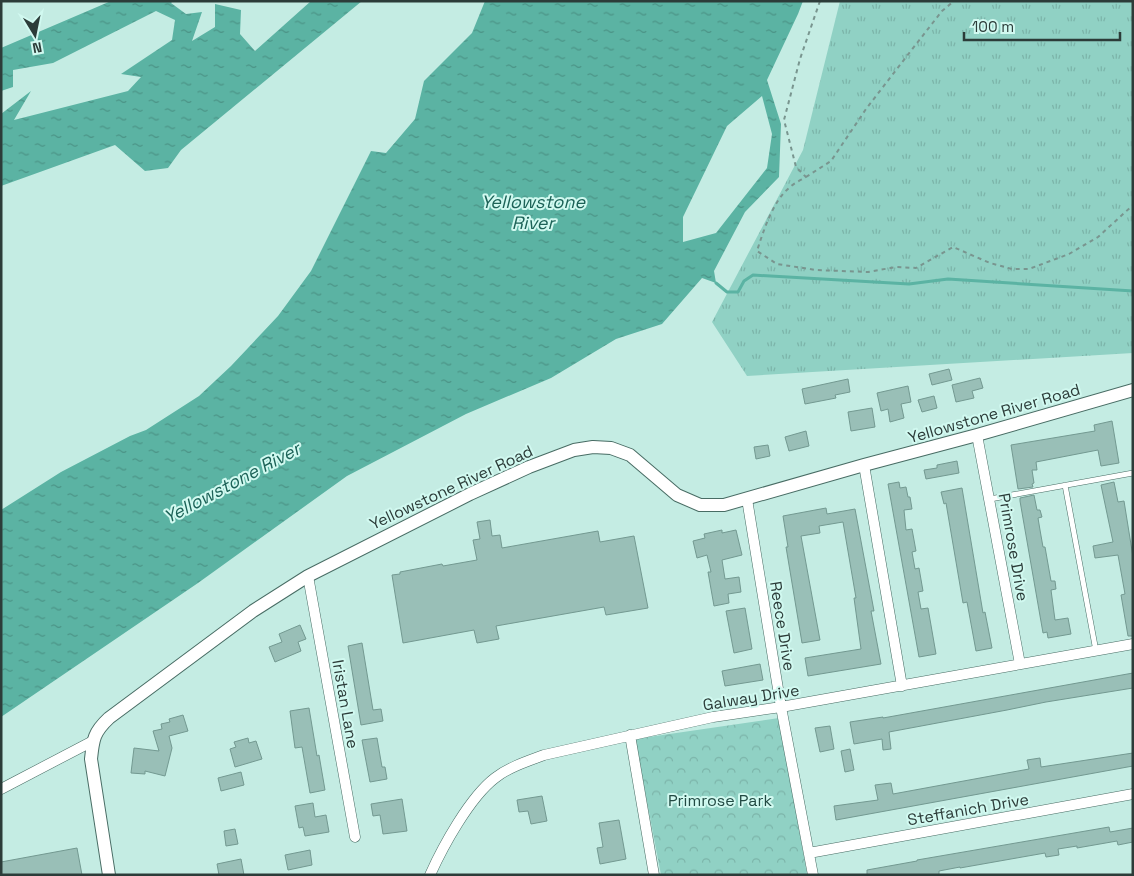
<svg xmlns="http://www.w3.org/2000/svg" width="1134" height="876" viewBox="0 0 1134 876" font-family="'Space Grotesk',sans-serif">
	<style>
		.grass { fill: url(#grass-tufts) }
		.park { fill: url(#park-crowns) }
		.water { fill: url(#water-ripples); fill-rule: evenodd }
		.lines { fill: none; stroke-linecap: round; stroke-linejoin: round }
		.stream { stroke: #5bb3a3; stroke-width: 3 }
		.building { fill: #99bfb7; stroke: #739991 }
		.service-casing { stroke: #486c64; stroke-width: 6 }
		.minor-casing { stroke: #486c64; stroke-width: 11 }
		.tertiary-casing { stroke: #486c64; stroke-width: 14 }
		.path { stroke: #79958f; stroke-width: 2; stroke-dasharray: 4 4; stroke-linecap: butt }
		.service { stroke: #fff; stroke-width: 5 }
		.minor { stroke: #fff; stroke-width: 10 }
		.tertiary { stroke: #fff; stroke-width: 12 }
		.labels { text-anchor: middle; stroke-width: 4; stroke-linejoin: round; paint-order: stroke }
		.street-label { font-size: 16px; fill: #2c3c39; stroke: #d1f9f0 }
		.park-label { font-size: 16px; fill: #224a43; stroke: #d1f9f0 }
		.water-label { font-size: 18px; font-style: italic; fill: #1c6257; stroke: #d1f9f0 }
	</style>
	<defs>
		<pattern id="grass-tufts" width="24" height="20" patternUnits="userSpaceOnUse" patternTransform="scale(1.25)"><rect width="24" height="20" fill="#90d1c4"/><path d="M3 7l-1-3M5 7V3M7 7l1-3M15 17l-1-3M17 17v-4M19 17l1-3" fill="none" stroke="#7cb4a9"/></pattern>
		<pattern id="park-crowns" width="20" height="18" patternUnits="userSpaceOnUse" patternTransform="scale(1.25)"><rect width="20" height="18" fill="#90d1c4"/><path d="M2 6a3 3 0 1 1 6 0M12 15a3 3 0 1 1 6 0" fill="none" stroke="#7cb4a9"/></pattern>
		<pattern id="water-ripples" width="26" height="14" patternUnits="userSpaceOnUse" patternTransform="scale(1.25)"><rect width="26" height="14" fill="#5bb3a3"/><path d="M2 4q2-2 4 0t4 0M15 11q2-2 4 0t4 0" fill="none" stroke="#4b9386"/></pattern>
	</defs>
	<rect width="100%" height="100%" fill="#c4ece3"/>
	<path class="grass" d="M840,1H1133V353L747,376L712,322L803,150Z"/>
	<path class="park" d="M779,718L807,874L661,875L635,739Z"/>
	<path class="water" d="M111,1H173L171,3L186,14L202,12L192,41L215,27V4L241,10L240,34L255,51L311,1H362L181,150L168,168L145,171L115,145L1,186V114L31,91L14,120L128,91L141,77L121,74L172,40L175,20L156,11L53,63L13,70V87L1,91V48Z
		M485,1H803L798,14L767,80L781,124L779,177L745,212L714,271L716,283L702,278L662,324L616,339L551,378L466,414L347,476L198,583L1,717V510L61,472L130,436L146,430L199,396L231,366L278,316L311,271L371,151L386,153L415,119L424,81L472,33ZM762,96L772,134L767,168L716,233L683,242V217L727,126Z"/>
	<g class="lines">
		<path class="stream" d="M716,283L727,292H738L744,281L753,275L909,284L948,279L1133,291"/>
	</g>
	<path class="building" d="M949,369L952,380L932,385L929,374Z
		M980,378L983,388L972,391L974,398L956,402L952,385Z
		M848,379L850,392L835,395L836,398L805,404L802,389Z
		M908,386L911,402L901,404L904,418L890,422L888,409L881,411L877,393Z
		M934,396L937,408L922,412L918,400Z
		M872,408L875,427L851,431L848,412Z
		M1112,421L1119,463L1101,466L1098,450L1036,462L1037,470H1032L1034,483L1032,484L1033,487L1018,489L1011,445L1095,431L1094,425Z
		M806,431L809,446L789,451L785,437Z
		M768,445L770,456L756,459L754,447Z
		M957,461L959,473L926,479L924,470L937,468V465Z
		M899,482L900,488L906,487L908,497H910L912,509L904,510L906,530L912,529L916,551L912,552L915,569L919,568L923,591L918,592L921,609L928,608L936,654L919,657L888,484Z
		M1114,482L1118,502L1124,501L1133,557V636H1128L1121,595L1125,594L1118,555L1095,558L1093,546L1113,542L1101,485Z
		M962,488L983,613L985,612L992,648L976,651L967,602L963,603L946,503L944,504L941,492Z
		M1034,495L1037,510H1040L1042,517L1038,518L1040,530L1043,547H1045L1051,581H1055L1056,589L1051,590L1055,620L1068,618L1071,634L1048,638L1047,632L1043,633L1020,501V498Z
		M826,508L827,514L855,509L874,611H871L881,664L808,676L805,658L861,649L854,598H856L843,522L819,526L820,533L801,536L820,640L802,643L786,547H788L783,516Z
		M490,520L492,536L500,535L502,548L598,531L600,542L634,536L648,608L606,615L604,607L496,626L499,639L477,643L474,630L403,643L392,575L400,574V572L442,564L443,566L477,560L473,540L480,539L477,522Z
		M722,530V533L736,530L742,555L722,560L725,579L739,577L741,592L728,594L729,603L714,606L708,572H711L707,555L697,558L693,541L705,538L704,534Z
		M745,608L752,649L734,653L726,611Z
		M300,625L306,639L298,642L301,651L275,662L269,647L282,642L279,634Z
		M362,643L373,710L381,709L383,721L361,725L348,646Z
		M760,664L763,680L725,686L722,671Z
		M1133,673V688L1046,702L1007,710L889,732L891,749L883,750L882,739L854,744L850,722L883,717V718Z
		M309,708L317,756L319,755L325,790L310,793L302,747L295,748L290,711Z
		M183,715L188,731L169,736L172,748L165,776L145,771V774L131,773L134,748L159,751L153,731L162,729L161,724L170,722L169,719Z
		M830,726L834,749L820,752L815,728Z
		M248,738L249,743L256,741L262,759L235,767L230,749L236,747L234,742Z
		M377,738L382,767H385L387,779L370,782L362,740Z
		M850,749L854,770L845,772L841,751Z
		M1133,753V766L836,820L834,806L878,800L875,785L891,783L893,794L1029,769L1027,760L1040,758L1041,767Z
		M241,772L244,785L221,791L218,778Z
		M542,796L547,821L531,824L528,811L519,812L517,800Z
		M402,799L407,831L383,834L380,815L373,816L371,804Z
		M313,803L315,817L326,815L329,832L305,836L303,827L299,828L295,806Z
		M619,820L626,859L600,864L597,848L603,847L599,823Z
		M1109,827L1110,832L1133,828V842L1118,845L1117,841L1077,848V846L1058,849L1059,855L1046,857L1045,853L960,868V867L939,871V875H867V870L917,861V860Z
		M235,829L238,844L226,846L224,831Z
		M77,848L82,875H1V862Z
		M310,850L312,865L288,870L285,855Z
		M241,859L244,875H219L217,864Z"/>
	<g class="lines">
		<defs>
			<path id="service" d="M1065,485L1096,651
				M990,499L1133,473"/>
			<path id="minor" d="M977,435L1020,664
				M864,465L902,686
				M747,499L781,707L813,875
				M308,576L355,837
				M630,735L654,875
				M1,789L93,741
				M809,853L1133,794
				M430,875C443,846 470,797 495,778C509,767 528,761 544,755L713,717L781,707L1133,644"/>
			<path id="tertiary" d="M109,875L91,759C93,739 94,732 109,718L253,611L308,576L470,494L529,467L574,450L593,447L611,448L630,455L677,495L700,505H724L864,465L977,435L1133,390"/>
		</defs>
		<use href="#service" class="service-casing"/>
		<use href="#minor" class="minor-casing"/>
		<use href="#tertiary" class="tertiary-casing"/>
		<path class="path" d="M820,1L800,59L784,120L796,167L806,177C801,180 794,183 789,188C773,201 763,232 757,251L777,264L816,270L868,272L896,267L916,268L953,247L990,263L1012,269H1029L1069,254L1098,237L1133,205
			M806,177L831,161L866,109L910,52L942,11L954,1"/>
		<use href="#service" class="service"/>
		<use href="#minor" class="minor"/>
		<use href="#tertiary" class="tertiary"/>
	</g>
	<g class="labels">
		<g class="street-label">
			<text transform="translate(994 413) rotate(-16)" y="6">Yellowstone River Road</text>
			<text transform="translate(451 487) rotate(-25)" y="6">Yellowstone River Road</text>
			<text transform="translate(1014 547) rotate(80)" y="6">Primrose Drive</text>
			<text transform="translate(783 626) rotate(81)" y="6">Reece Drive</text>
			<text transform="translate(751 697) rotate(-9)" y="6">Galway Drive</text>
			<text transform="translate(346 704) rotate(80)" y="6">Iristan Lane</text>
			<text transform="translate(968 809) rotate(-10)" y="6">Steffanich Drive</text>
		</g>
		<g class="park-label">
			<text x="720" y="806">Primrose Park</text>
		</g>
		<g class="water-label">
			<text x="533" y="208">Yellowstone<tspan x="533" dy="21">River</tspan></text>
			<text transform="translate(232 483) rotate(-28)" y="6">Yellowstone River</text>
		</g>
	</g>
	<rect width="1134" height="876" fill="none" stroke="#2c3c39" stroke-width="5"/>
	<g transform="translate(35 35) rotate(170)" stroke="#d1f9f0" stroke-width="4" paint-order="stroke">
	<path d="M0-4L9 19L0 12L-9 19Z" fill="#2c3c39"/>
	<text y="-8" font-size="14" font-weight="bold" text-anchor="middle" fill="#2c3c39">N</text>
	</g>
	<path d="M964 32v8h156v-8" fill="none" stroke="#2c3c39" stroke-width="2.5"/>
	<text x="972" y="32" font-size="15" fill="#2c3c39" stroke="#d1f9f0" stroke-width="4" paint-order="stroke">100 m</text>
</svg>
